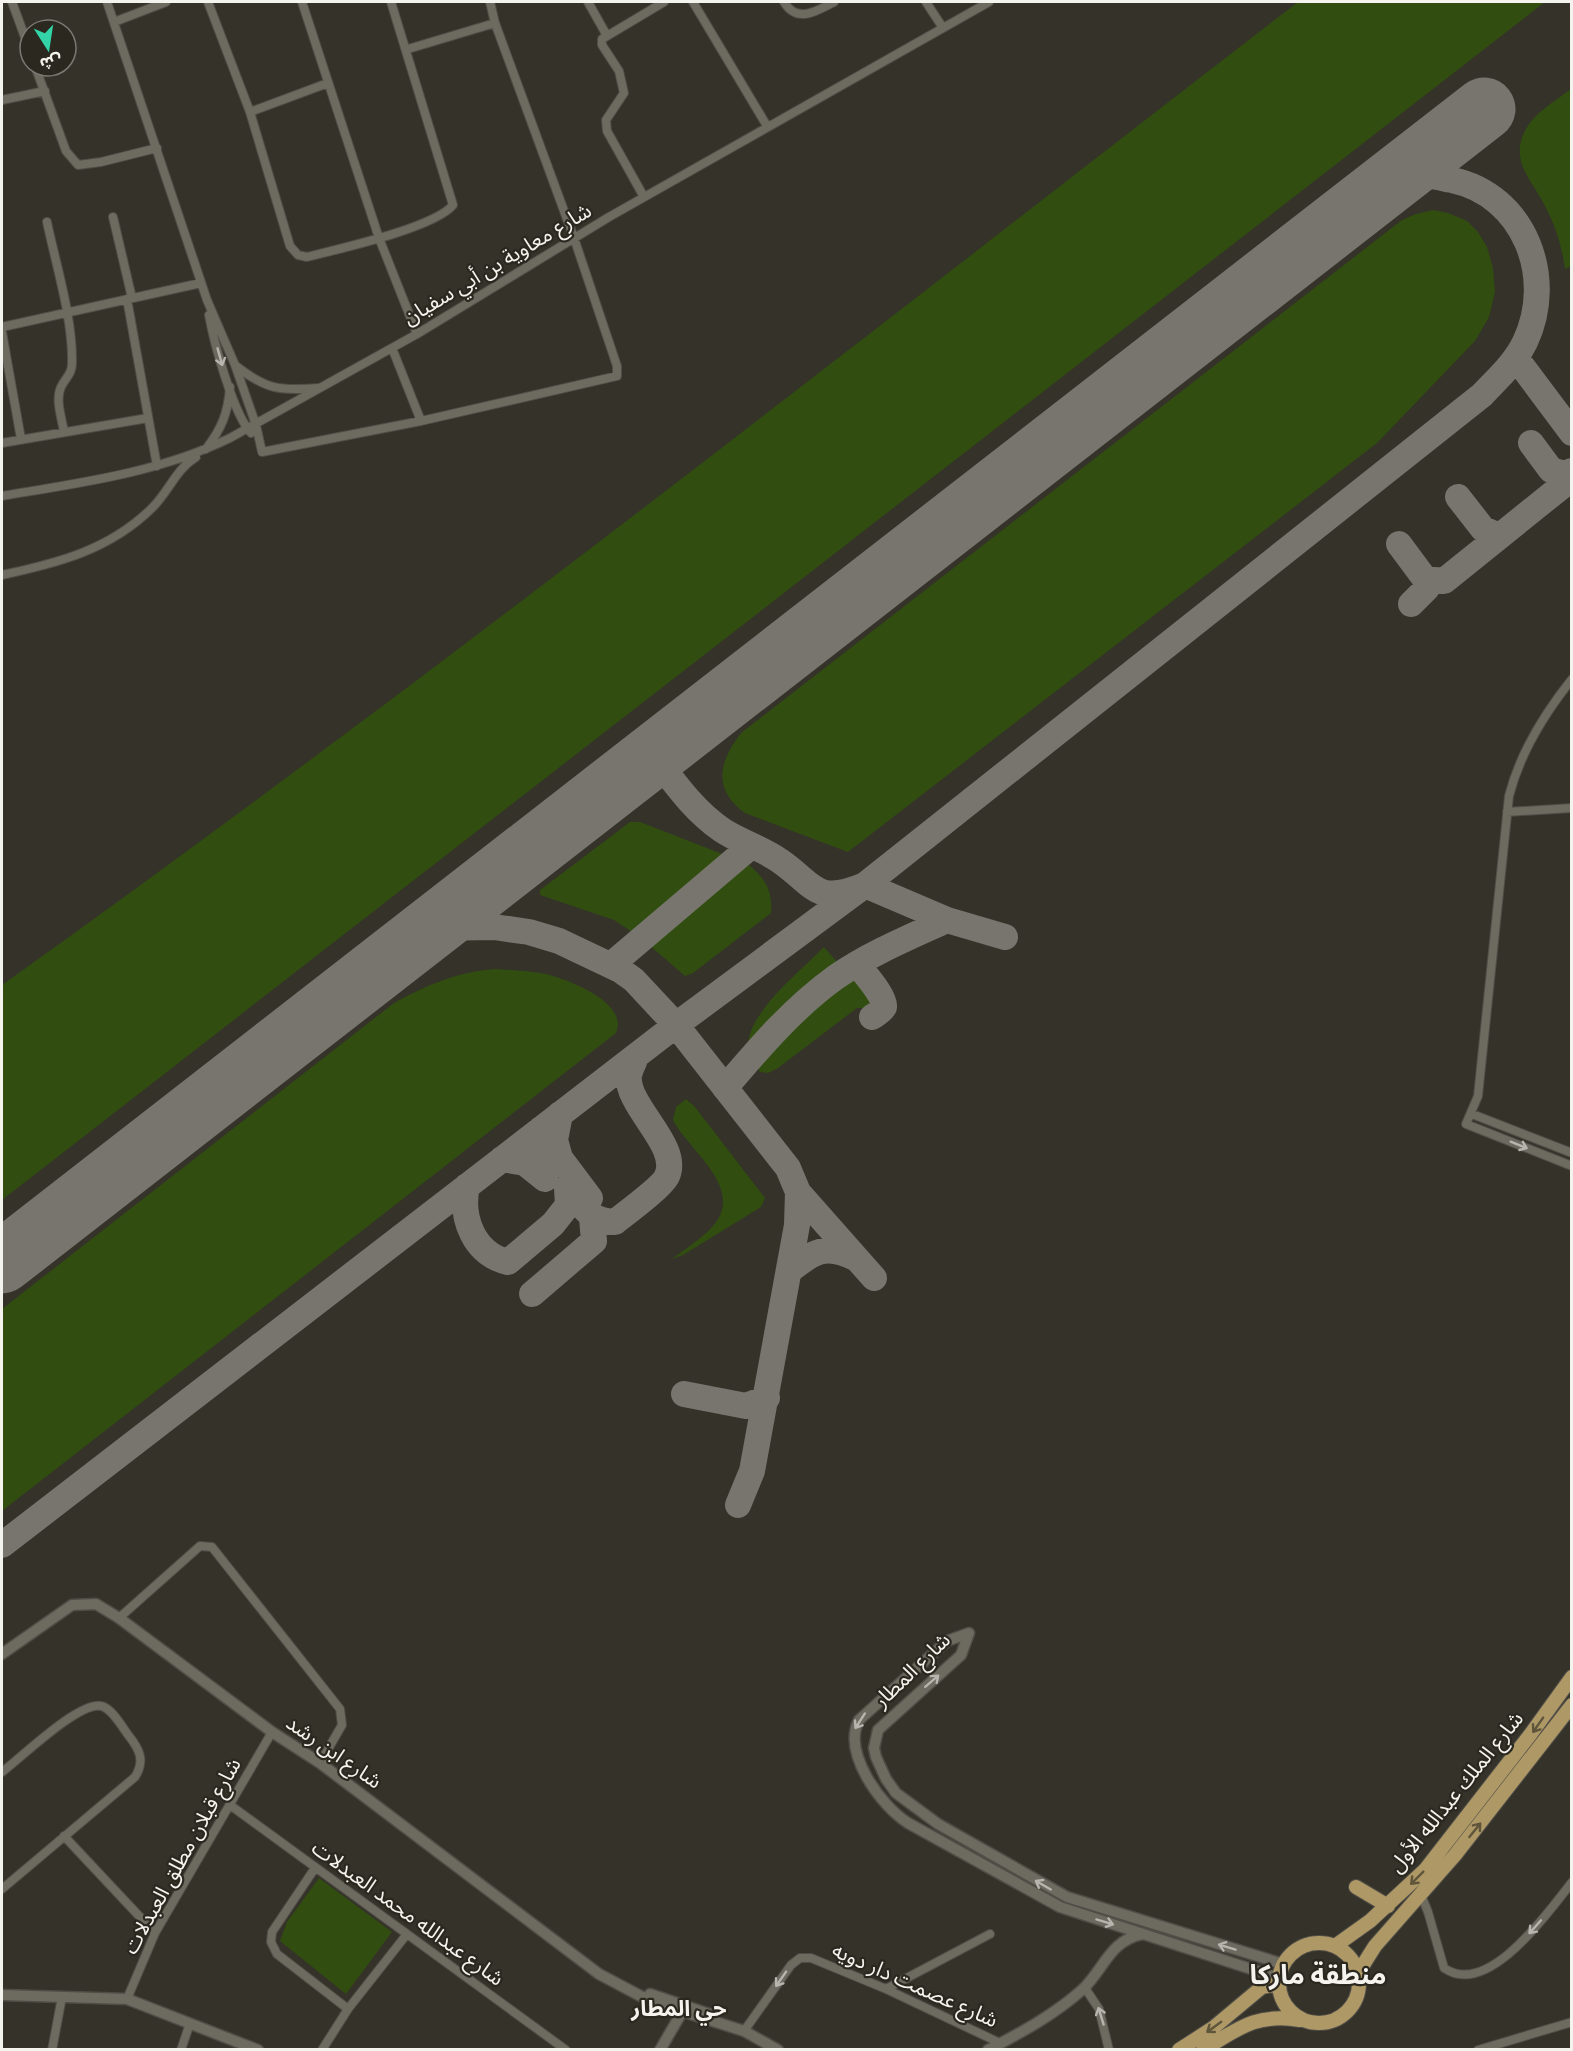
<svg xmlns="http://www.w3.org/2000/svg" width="1573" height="2051" viewBox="0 0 1573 2051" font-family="Signika,'Noto Sans Arabic',sans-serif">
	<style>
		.green { fill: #314e10 }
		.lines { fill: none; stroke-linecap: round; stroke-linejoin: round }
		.taxiway { stroke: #77756e; stroke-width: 26 }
		.runway { stroke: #77756e; stroke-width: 63 }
		.minor-casing { stroke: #504d47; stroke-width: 10 }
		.tertiary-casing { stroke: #504d47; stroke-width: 13 }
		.primary-casing { stroke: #504d47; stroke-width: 16 }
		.minor { stroke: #6d6a60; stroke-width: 8 }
		.tertiary { stroke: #6d6a60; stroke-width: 10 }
		.primary { stroke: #ae9966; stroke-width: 14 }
		.oneway { stroke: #b8b5ae }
		.oneway2 { stroke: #5f553b }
		.labels { text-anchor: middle; stroke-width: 4.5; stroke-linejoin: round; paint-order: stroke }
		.street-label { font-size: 21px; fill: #f5f3ee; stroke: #2a281f }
		.neighbourhood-label { font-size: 22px; font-weight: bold; fill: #f5f3ee; stroke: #2a281f }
		.district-label { font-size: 27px; font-weight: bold; fill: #f5f3ee; stroke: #2a281f }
	</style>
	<rect width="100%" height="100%" fill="#343229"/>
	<path class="green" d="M1298,2H1545L2,1200V985C443,670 869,333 1298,2Z
		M1571,89L1572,266L1565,269C1562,246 1555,224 1544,204C1529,176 1507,158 1529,124C1539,110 1558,99 1571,89Z
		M1433,210L1448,213L1467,221L1478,232L1487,247L1493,268L1495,292L1489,317L1475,341L1377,443L848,852L745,813C712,789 719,762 741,733L1402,220L1416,214Z
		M630,822H640L748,864C765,878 773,891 771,913L693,973L685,976L641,938L614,920L540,895V890Z
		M824,947L837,962L770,1022L748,1046C748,1012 801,971 824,947Z
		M495,969C512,970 529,971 546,974C570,980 629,1003 616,1033L2,1511V1309L394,1003C427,985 457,972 495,969Z
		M845,970L872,1001L864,1008H857L778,1068L768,1073L760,1072L752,1058C760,1029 818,983 845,970Z
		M686,1099L695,1107L765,1198L761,1207L683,1255L672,1259C685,1249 701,1239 712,1227C747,1189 689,1151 673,1120L676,1107Z
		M319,1878L392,1932L346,1994L280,1941L287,1922Z"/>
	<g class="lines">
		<path class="taxiway" d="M1516,358L1572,433
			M1531,443L1551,470L1564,474L1572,471
			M1458,497L1483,529L1499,536
			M1399,544L1425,579L1444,581L1572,478
			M1411,604L1427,588L1425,579
			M653,755C674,782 693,810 722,830C740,842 762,848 780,861C815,885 815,906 865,885L947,920L1005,937
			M431,928L494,927L529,932L559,941L620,970L634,980L676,1025L788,1168L798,1192L797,1225L752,1471L738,1505
			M857,964C863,972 886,997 884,1007C882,1011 875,1015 872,1017
			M611,965L751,846
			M725,1088C759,1048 793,1008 836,977C871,953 910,937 947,920
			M560,1114L555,1140L560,1158L590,1198
			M502,1159L525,1163L545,1179L536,1157L541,1129
			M467,1186C460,1218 474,1254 508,1262L553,1224L568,1205L567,1188C583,1207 589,1221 615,1222C625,1214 663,1186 667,1176C681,1145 625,1106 629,1075C630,1071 632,1066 634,1062
			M798,1192L874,1278
			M789,1271C814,1251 826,1243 857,1259
			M532,1294L594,1241L592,1218
			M684,1394L746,1406L767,1398
			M2,1545L676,1025L865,885L1482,395C1498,378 1515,363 1525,342C1556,277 1524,195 1452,180C1445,179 1436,176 1429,176C1414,176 1395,185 1381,190"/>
		<path class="runway" d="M2,1262L1484,109"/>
		<defs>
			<path id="minor" d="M12,2L30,51
				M107,2L207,300L235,365L256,425L262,452L421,421L617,376V366L574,238L495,23L490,2
				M208,2L250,112L290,246L298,255L307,257C338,249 434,228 453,205L391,2
				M302,2L379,238L417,334
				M588,2L606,34
				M693,2L767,126
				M784,2C797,24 817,11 834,2
				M926,2L943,28
				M114,22L166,2
				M408,49L495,23
				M35,66L66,151L78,165L101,162L157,148
				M2,100L45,91
				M250,112L328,83
				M644,197L607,131L606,120L624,93L619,71L602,45V39L664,2
				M113,217L132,298
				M47,222C56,265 73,319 72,363C72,374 66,377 61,387C55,400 62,419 64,432
				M127,299L157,466
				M209,315C214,343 233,413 251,433
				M2,327L201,283
				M2,332L21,439
				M392,348L421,421
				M236,366C267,390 280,391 319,388
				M2,443L148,418
				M206,449C222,428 228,413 230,387
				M2,496C79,483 158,473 230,438L417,334L609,217L989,2
				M2,575C58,563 109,550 151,509C169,492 175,470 196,457
				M1572,679C1544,714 1520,753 1509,796L1478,1096L1466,1124L1572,1166
				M1507,812L1572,808
				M1472,1114L1572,1153
				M119,1618L200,1546L212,1547L340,1709L342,1725L320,1763
				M2,1772C21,1758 79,1701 101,1706C112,1708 122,1727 129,1736C140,1750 145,1761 135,1777L2,1889
				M230,1805L566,2050
				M64,1836L155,1933
				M315,1868L272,1932L271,1942L277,1954L348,2009
				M1421,1895L1428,1912L1444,1968C1488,1999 1549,1911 1572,1882
				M1085,1988L1099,2009L1109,2050
				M886,1989L990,1934
				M127,1999L155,1933L272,1732
				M744,2031L791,1965L800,1958H811L886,1989L1000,2043
				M52,2050L62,1997
				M181,2050L190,2023
				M322,2050L348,2009L407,1934
				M1478,2050L1572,2022"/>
			<path id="tertiary" d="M2,1654L72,1605L96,1604L119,1618L272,1732L320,1763L599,1974L650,2001L744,2031L778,2050
				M1279,1978L1060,1907L908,1823C881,1806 842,1753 859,1720L947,1641L969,1633L961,1655L878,1730L874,1748L876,1757L886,1779L896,1793L938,1824L1067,1897L1283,1964
				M650,1994L709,2014
				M2,1995L127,1999L258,2050
				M660,2050L685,2007
				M988,2050C1022,2032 1054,2015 1083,1989C1104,1969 1110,1940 1143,1934"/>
			<path id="primary" d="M1356,1887L1388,1906
				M1279 1983a40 40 0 1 1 80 0a40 40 0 1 1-80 0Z
				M1335,1946L1370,1921L1425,1870L1530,1735L1572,1677
				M1358,1973L1375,1946L1455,1855L1572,1705
				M1179,2050L1213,2028L1262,1987L1279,1984
				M1203,2050C1239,2028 1256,2013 1300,2020"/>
		</defs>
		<use href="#minor" class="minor-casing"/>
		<use href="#tertiary" class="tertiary-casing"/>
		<use href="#primary" class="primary-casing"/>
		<use href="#minor" class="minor"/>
		<use href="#tertiary" class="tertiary"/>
		<use href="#primary" class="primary"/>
	</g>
	<defs><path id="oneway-shaft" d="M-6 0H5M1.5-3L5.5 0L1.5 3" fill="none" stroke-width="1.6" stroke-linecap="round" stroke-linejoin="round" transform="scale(1.5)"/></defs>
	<g class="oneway">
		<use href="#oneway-shaft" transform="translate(220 357) rotate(74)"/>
		<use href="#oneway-shaft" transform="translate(1519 1145) rotate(22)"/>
		<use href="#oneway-shaft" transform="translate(932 1681) rotate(-41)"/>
		<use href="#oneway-shaft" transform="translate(860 1721) rotate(123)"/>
		<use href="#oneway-shaft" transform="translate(1043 1885) rotate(-150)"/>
		<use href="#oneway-shaft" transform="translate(1105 1922) rotate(17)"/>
		<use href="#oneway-shaft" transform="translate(1535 1927) rotate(132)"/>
		<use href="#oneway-shaft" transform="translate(1227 1947) rotate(-163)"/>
		<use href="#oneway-shaft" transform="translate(781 1979) rotate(125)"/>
		<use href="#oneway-shaft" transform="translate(1101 2016) rotate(-107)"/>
	</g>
	<g class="oneway2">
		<use href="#oneway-shaft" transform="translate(1538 1725) rotate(125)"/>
		<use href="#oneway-shaft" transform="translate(1475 1830) rotate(-51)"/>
		<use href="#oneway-shaft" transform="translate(1417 1878) rotate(135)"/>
		<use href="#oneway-shaft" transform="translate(1214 2027) rotate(144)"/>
	</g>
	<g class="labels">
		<g class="street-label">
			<text transform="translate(497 264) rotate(-31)" y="7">شارع معاوية بن أبي سفيان</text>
			<text transform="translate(912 1670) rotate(-44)" y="7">شارع المطار</text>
			<text transform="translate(334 1752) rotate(35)" y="7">شارع ابن رشد</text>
			<text transform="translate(1456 1792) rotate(-51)" y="7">شارع الملك عبدالله الأول</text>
			<text transform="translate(182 1856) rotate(-61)" y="7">شارع قبلان مطلق العبدلات</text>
			<text transform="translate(408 1913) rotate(36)" y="7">شارع عبدالله محمد العبدلات</text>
			<text transform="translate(915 1985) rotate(24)" y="7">شارع عصمت دار دويه</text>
		</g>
		<g class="neighbourhood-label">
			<text x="679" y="2016">حي المطار</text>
		</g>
		<g class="district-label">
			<text x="1318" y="1984">منطقة ماركا</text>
		</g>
	</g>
	<rect width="1573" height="2051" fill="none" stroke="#f5f3ee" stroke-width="6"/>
	<g transform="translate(48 48) rotate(168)"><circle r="28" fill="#2a281f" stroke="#7b7972" stroke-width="1.5"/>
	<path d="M0-4.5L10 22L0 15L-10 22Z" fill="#33d4a8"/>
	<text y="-9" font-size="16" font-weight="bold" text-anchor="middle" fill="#f5f3ee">ش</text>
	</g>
</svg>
